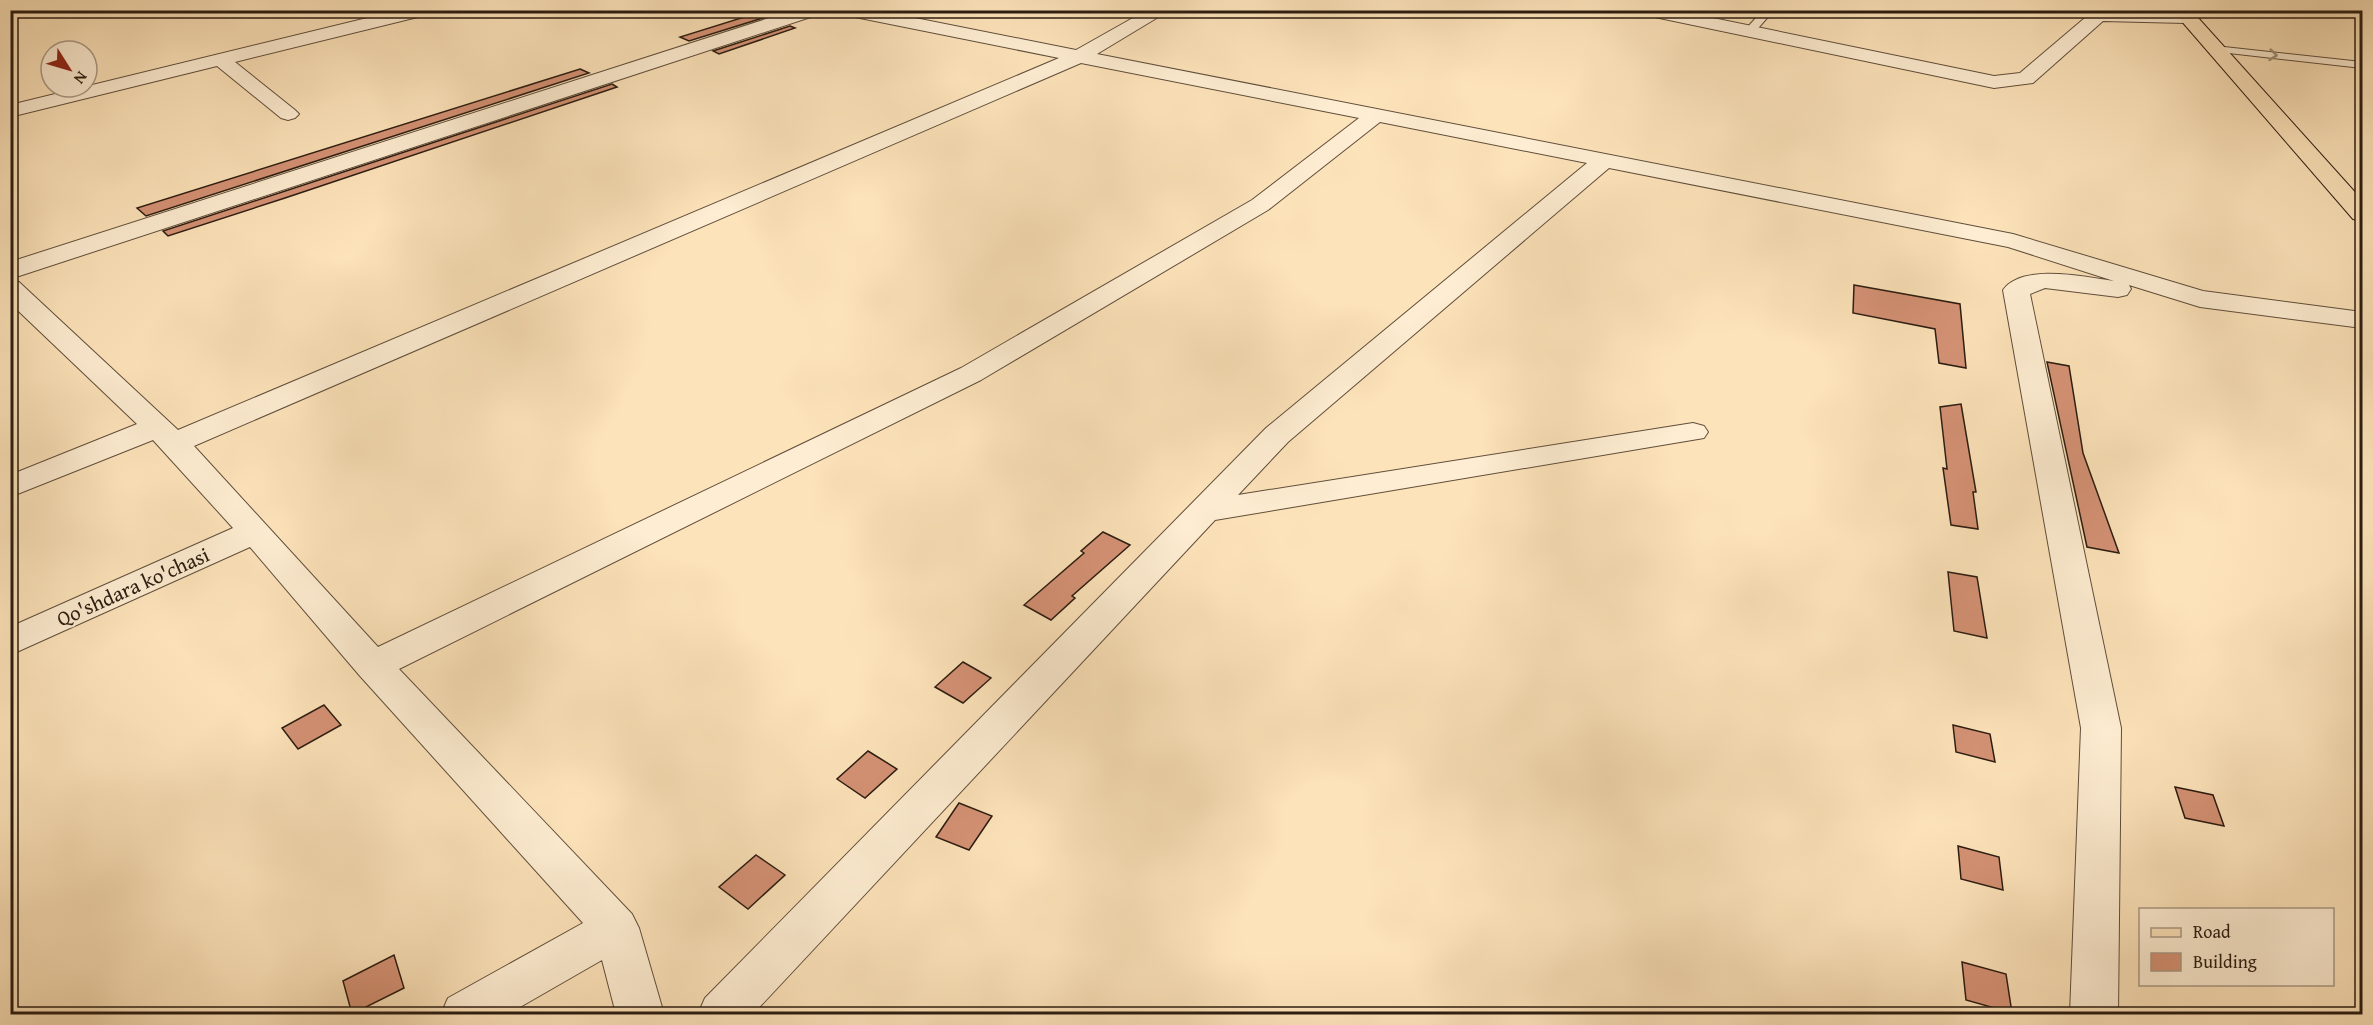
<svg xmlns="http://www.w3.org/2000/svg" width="2373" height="1025" viewBox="0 0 2373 1025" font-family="'Gentium Book Plus',serif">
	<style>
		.building { fill: #d59275; stroke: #2b1c11; stroke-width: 1.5 }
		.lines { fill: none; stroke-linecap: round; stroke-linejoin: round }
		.lane-casing { stroke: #604e3b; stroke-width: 2 }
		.street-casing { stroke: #604e3b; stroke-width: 2 }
		.primary-casing { stroke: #2b1c11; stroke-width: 2 }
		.lane { fill: #feedd2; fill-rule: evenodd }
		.street { fill: #feedd2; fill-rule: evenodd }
		.primary { fill: #fde3ba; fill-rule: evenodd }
		.oneway { stroke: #9f8f7b }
		.labels { text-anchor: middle; stroke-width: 4.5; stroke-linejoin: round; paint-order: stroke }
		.street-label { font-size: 21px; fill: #2b1c11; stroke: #feedd2 }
	</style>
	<rect width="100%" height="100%" fill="#fde3ba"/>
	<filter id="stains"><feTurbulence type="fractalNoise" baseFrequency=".00333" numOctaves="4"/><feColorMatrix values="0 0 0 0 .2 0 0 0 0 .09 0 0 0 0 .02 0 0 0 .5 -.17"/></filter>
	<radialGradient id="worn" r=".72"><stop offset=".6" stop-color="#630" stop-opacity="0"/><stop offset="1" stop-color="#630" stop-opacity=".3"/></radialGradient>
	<path class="building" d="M757,13L766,17L689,41L680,37Z
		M790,26L795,28L719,54L713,51Z
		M580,69L589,73L146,216L137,208Z
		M612,84L617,87L285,198L168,236L163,231Z
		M1854,285L1960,304L1966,368L1939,363L1935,329L1853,313Z
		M2047,362L2069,366L2083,453L2119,553L2087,547Z
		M1961,404L1976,492H1973L1978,529L1951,525L1943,468L1947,469L1940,407Z
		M1103,532L1130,545L1072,596L1075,598L1051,620L1024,605L1084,553L1081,551Z
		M1948,572L1977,577L1987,638L1954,631Z
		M963,662L991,678L963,703L935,687Z
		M324,705L341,725L298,749L282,728Z
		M1953,725L1990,734L1995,762L1956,752Z
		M868,751L897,769L865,798L837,779Z
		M2175,787L2213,795L2224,826L2185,818Z
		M959,803L992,816L969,850L936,837Z
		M1958,846L1999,857L2003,890L1961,879Z
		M756,855L785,875L748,909L719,887Z
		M394,955L404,988L352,1014L343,981Z
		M1962,962L2006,974L2012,1013L1966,1000Z"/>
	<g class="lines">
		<defs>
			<path id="lane" d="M1763,10H1774L1753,34H1745V30Z
				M2215,46L2362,62V68L2211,51L2209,49Z"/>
			<path id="street" d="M400,10H433L430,14L235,62L295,110L299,114L295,118L288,120L281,118L217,66L10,117V105Z
				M794,10H823L820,14L10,279V262Z
				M836,10H875L1076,50L1147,10H1170L1097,54L2013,234L2203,291L2362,312V328L2200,307L2129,285L2131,289L2127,295L2118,297L2045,288L2030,294L2121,728L2118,1014H2070L2081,728L2003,290C2022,263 2085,277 2114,281L2008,247L1609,168L1288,442L1238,495L1693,423L1704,426L1708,432L1704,438L1215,520L753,1014H698L705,998L1266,428L1587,163L1380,122L1268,210L981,380L399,669L632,914L639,928L664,1014H616L602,960L508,1014H441L448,998L583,923L360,676L250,547L10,655V627L233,528L153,440L10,497V475L137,424L10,303V280L19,282L178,430L1059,58L845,15ZM1081,63L1359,118L1252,200L961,368L378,647L194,446Z
				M1636,10H1674L1994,76L2020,73L2093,11L2185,13L2191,14L2194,18L2191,22L2185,23L2103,21L2033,83L1994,88L1645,15Z"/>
			<path id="primary" d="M2172,10H2191L2362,200V221L2353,219Z"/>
		</defs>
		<use href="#lane" class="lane-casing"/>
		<use href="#street" class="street-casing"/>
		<use href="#primary" class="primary-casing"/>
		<use href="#lane" class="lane"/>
		<use href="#street" class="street"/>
		<use href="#primary" class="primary"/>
	</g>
	<defs><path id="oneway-chevron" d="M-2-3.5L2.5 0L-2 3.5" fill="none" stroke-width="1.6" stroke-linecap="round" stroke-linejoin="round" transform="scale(1.5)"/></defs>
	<use class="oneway" href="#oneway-chevron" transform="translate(2273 55) rotate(6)"/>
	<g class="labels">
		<g class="street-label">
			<text transform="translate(133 587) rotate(-24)" y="7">Qo'shdara ko'chasi</text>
		</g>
	</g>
	<rect width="2373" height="1025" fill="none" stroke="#fde3ba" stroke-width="36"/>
	<rect x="12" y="12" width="2349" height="1001" fill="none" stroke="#2b1c11" stroke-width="3"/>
	<rect x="18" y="18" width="2337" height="989" fill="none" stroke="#2b1c11" stroke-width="1.5"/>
	<rect x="2139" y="908" width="195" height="78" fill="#feedd2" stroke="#aa9985" stroke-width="1.5"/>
	<rect x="2151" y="928" width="30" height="9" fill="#fde3ba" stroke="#aa9985" stroke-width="1.5"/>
	<text x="2193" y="938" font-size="18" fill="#2b1c11">Road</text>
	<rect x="2151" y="953" width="30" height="18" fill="#d59275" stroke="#aa9985" stroke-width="1.5"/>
	<text x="2193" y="968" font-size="18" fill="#2b1c11">Building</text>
	<g transform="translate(69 69) rotate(127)"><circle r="28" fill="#feedd2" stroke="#aa9985" stroke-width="1.5"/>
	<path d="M0-4.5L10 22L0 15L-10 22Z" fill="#8f2418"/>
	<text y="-9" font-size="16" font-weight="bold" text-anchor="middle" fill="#2b1c11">N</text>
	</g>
	<rect width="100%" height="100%" filter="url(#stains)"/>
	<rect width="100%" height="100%" fill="url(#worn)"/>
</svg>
